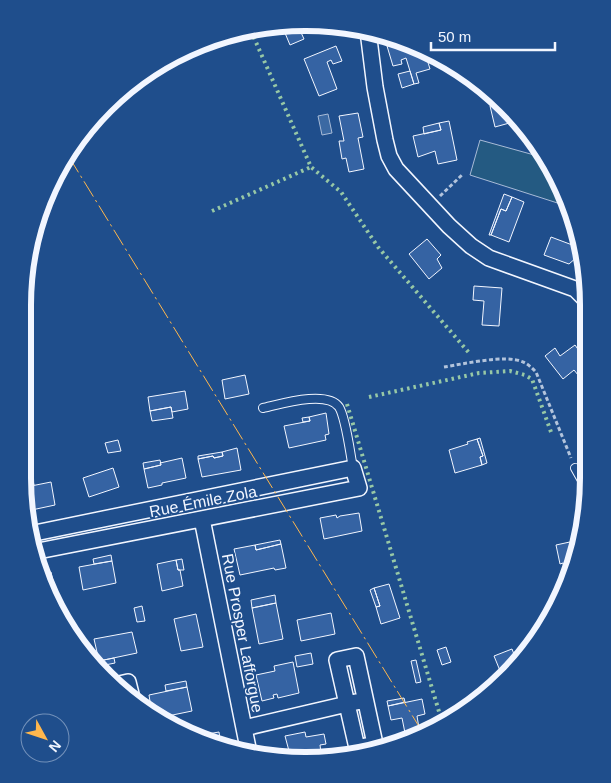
<svg xmlns="http://www.w3.org/2000/svg" width="611" height="783" viewBox="0 0 611 783" font-family="Arial,sans-serif">
	<style>
		.green { fill: #245a82; stroke: #a8bbd7 }
		.water { fill: #3b69a3; stroke: #a8bbd7 }
		.building { fill: #3563a3; stroke: #f2f6ff }
		.lines { fill: none; stroke-linecap: round; stroke-linejoin: round }
		.service-casing { stroke: #f2f6ff; stroke-width: 10 }
		.minor-casing { stroke: #f2f6ff; stroke-width: 18 }
		.path { stroke: #b3c4dc; stroke-width: 3; stroke-dasharray: 4 2.5; stroke-linecap: butt }
		.service { stroke: #1f4e8c; stroke-width: 8 }
		.minor { stroke: #1f4e8c; stroke-width: 15 }
		.hedge { stroke: #97c8a6; stroke-width: 4; stroke-dasharray: 2.5 4; stroke-linecap: butt }
		.power { stroke: #ffb74d; stroke-width: 1; stroke-dasharray: 18 4 2.5 4; stroke-linecap: butt }
		.labels { text-anchor: middle; stroke-width: 4; stroke-linejoin: round; paint-order: stroke }
		.street-label { font-size: 16px; fill: #f2f6ff; stroke: #1f4e8c }
		.rim { fill: none; stroke: #f2f6ff; stroke-width: 6 }
	</style>
	<rect width="100%" height="100%" fill="#1f4e8c"/>
	<path class="green" d="M480,140L545,158L550,164L570,207L470,175Z"/>
	<path class="water" d="M328,114L332,133L322,135L318,116Z"/>
	<path class="building" d="M289,26L301,27L299,28L304,39L290,45L285,33L291,31Z
		M395,40L426,56L430,69L416,73L419,83L414,84L406,58L401,60L402,64L393,66L387,46L396,44Z
		M336,46L342,61L333,64L331,60L327,62L337,89L319,96L304,59Z
		M410,71L414,84L402,88L398,74Z
		M485,89L513,122L495,127L490,106L492,105L490,99H488Z
		M358,113L363,137L358,138L364,169L349,172L346,158L342,159L339,141H344L339,116Z
		M449,121L457,160L438,164L435,151L418,157L413,136L441,130L439,123Z
		M439,123L441,130L424,134L423,127Z
		M504,194L512,197L506,211L501,209L491,235H489Z
		M512,197L524,202L509,242L491,235L501,209L506,211Z
		M551,237L575,246L579,242L582,259L580,261L577,257L569,264L544,255Z
		M427,239L441,255L437,259L442,268L429,279L409,254Z
		M474,286L502,288L499,326L482,325L484,301L473,300Z
		M575,345L586,361V379L583,381L574,370L563,379L545,356L555,348L560,356Z
		M245,375L249,394L225,399L222,380Z
		M185,391L188,409L172,412L171,407L150,411L148,397Z
		M171,407L173,418L152,421L150,411Z
		M326,413L329,434L325,435L326,440L289,448L284,426L310,421L309,417Z
		M309,417L310,421L303,422L302,418Z
		M480,438L487,463L482,465L480,457L483,456L477,439Z
		M477,439L483,456L480,457L482,465L455,473L449,450L468,444L467,442Z
		M118,440L121,451L108,453L105,443Z
		M237,448L241,470L202,477L198,459L213,456L214,458L223,456L222,452Z
		M222,452L223,456L214,458L213,456L198,459V456Z
		M182,458L186,478L162,483V485L148,488L144,469L161,465L160,463Z
		M160,460L161,465L144,469L143,463Z
		M113,468L119,487L89,497L83,478Z
		M33,481L34,485L26,487V490H24L23,483Z
		M51,482L55,505L27,511L24,490H26V487Z
		M359,513L362,531L324,539L320,518L336,515L337,518L340,516Z
		M280,540L281,544L256,550L255,545Z
		M579,540L580,541L565,575L563,563L560,564L556,545Z
		M281,544L286,568L275,570L274,568L240,575L234,549L255,545L256,550Z
		M111,555L112,561L94,564L93,559Z
		M182,559L184,570H178L176,560Z
		M176,560L178,570H180L183,586L162,591L157,564Z
		M112,561L116,583L83,590L79,567Z
		M51,572L55,590L49,591L42,574Z
		M389,584L400,618L381,624L376,607L380,606L374,588Z
		M374,588L380,606L376,607L370,590Z
		M275,595L276,603L252,608L251,600Z
		M276,603L283,639L259,644L252,608Z
		M142,606L145,621L137,622L134,608Z
		M331,613L335,634L301,641L297,620Z
		M196,614L203,647L181,651L174,619Z
		M132,632L137,653L99,661L94,639Z
		M446,647L451,662L442,665L437,650Z
		M512,649L517,662L503,678L494,656Z
		M311,653L313,664L297,667L295,656Z
		M114,658L115,663L100,666L99,661Z
		M416,660L421,682L416,683L411,661Z
		M293,662L299,693L278,698L277,694L273,695L274,698L262,701L256,675L275,671L274,666Z
		M186,681L187,687L166,691L165,685Z
		M187,687L192,711L158,718L152,714L149,695Z
		M404,698L405,702L388,706L387,701Z
		M422,699L425,714L417,716L420,734L406,738L402,718L391,720L388,706Z
		M442,720L444,724L429,730L427,723Z
		M219,732L221,746L216,744L215,737L203,739L196,736Z
		M305,732L306,737L324,734L326,744L320,745L321,753L332,751L334,757L306,760H300V758H285L284,752L289,751L285,736Z
		M215,737L216,744L203,739Z"/>
	<g class="lines">
		<defs>
			<path id="service" d="M263,408C281,404 327,390 339,407C346,418 350,453 353,468
				M575,468L584,484"/>
			<path id="minor" d="M368,31L375,87L385,140L389,156L396,169L449,226L471,246L489,258L575,289L588,302
				M202,519L249,753
				M30,534L353,468L359,488L33,552
				M115,685L128,682L132,698
				M244,728L347,704L357,748L375,744L356,656L337,660L347,704L365,700"/>
		</defs>
		<use href="#service" class="service-casing"/>
		<use href="#minor" class="minor-casing"/>
		<path class="path" d="M440,196L463,174
			M444,367C464,364 506,354 523,362C528,364 532,368 536,372L571,458"/>
		<use href="#service" class="service"/>
		<use href="#minor" class="minor"/>
		<path class="hedge" d="M251,31L311,167L341,192L378,247L470,354
			M212,211L311,167
			M369,397L479,373L510,371L525,375L532,379L551,432
			M347,404L440,715"/>
		<path class="power" d="M69,157L423,733"/>
	</g>
	<g class="labels">
		<g class="street-label">
			<text transform="translate(203 501) rotate(-11)" y="6">Rue Émile Zola</text>
			<text transform="translate(243 633) rotate(79)" y="6">Rue Prosper Lafforgue</text>
		</g>
	</g>
	<path d="M0 0H611V783H0ZM305 31H306A274 274 0 0 1 580 305V478A274 274 0 0 1 306 752H305A274 274 0 0 1 31 478V305A274 274 0 0 1 305 31Z" fill="#1f4e8c" fill-rule="evenodd"/>
	<path class="rim" d="M305 31H306A274 274 0 0 1 580 305V478A274 274 0 0 1 306 752H305A274 274 0 0 1 31 478V305A274 274 0 0 1 305 31Z"/>
	<g transform="translate(45 738) rotate(130)"><circle r="24" fill="#1f4e8c" stroke="#7391ba"/>
	<path d="M0-4L9 19L0 12L-9 19Z" fill="#ffb74d"/>
	<text y="-8" font-size="14" font-weight="bold" text-anchor="middle" fill="#f2f6ff">N</text>
	</g>
	<path d="M431 42v8h124v-8" fill="none" stroke="#f2f6ff" stroke-width="2.5"/>
	<text x="438" y="42" font-size="15" fill="#f2f6ff" stroke="#1f4e8c" stroke-width="4" paint-order="stroke">50 m</text>
</svg>
